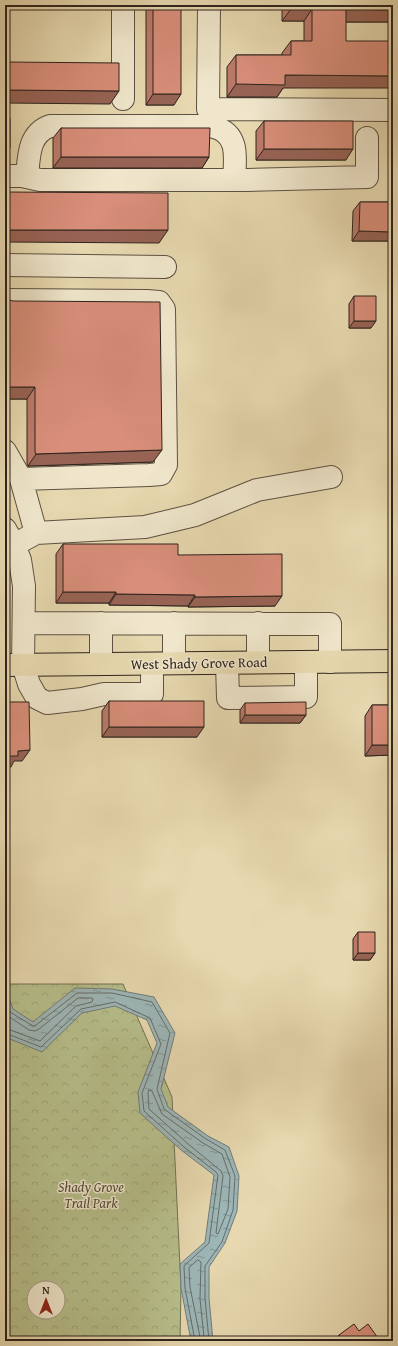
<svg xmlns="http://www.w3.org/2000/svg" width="398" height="1346" viewBox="0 0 398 1346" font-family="'Gentium Book Plus',serif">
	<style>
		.forest { fill: url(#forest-crowns); stroke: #727154; fill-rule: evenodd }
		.water { fill: url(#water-ripples); stroke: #717c79 }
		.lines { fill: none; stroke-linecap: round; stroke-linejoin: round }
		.shore { stroke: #666d6a; stroke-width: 1 }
		.minor-casing { stroke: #5d5142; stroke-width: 24 }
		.major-casing { stroke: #2f241d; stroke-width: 24 }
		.minor { stroke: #efe6cb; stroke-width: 22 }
		.major { stroke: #e7d8af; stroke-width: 22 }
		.wall { fill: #ba7a69; stroke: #2f241d }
		.shaded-wall { fill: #976355; stroke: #2f241d }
		.building { fill: #d88e7a; stroke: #2f241d }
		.labels { text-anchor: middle; stroke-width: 3; stroke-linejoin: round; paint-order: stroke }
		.street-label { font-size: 14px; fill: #2f241d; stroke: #efe6cb }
		.park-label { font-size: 14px; font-style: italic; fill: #514a38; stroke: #efe6cb }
	</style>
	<defs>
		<pattern id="forest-crowns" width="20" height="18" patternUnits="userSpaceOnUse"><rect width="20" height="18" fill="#b6be8a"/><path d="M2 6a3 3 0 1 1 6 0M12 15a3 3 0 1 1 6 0" fill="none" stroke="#9da377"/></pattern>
		<pattern id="water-ripples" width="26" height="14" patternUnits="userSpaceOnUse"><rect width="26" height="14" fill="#9db6b7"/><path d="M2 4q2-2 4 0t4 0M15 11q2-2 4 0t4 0" fill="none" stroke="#809494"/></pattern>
	</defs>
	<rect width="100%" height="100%" fill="#e7d8af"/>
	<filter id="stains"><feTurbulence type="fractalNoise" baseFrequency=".005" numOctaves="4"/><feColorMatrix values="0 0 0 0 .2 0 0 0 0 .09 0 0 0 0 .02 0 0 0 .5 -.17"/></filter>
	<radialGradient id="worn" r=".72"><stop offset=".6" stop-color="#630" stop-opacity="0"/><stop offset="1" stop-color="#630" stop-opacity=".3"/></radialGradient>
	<path class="forest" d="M5,984H123L172,1097L181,1288L180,1341H5ZM34,1288H58V1312H34Z"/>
	<path class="water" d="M5,987L13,1009L33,1022L75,988L112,989L154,997L175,1033L161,1089L168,1107L208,1136L229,1147L239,1176L237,1211L225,1243L209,1267V1298L213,1341H191L181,1288L180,1264L205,1242L214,1175L181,1150L140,1113L138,1092L157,1043L147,1020L115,1006L82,1013L42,1052L5,1037Z"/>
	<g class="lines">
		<path class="shore" d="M5,999L10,1012L33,1026L36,1025L77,993H112L152,1002L170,1033L157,1089L164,1109L206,1139L225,1150L235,1176L233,1210L222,1242L205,1266V1298L209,1341
			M5,1014L29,1030L35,1031L39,1029L78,998H92L93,999L92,1002L76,1006L40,1041L5,1028
			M5,1033L41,1047L81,1009L115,1002L150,1018L161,1044L142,1093L144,1111L184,1147L216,1172L218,1175L209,1243L184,1266L185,1288L195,1341
			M149,1090L152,1091L162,1114L203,1143L222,1154L230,1177L228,1209L218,1234L216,1233L223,1176L221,1171L187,1143L149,1109L148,1094Z
			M198,1260L201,1262L200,1299L204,1337L202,1339L200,1337L190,1287L189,1268Z"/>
		<defs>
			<path id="minor" d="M209,5L208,109L393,110
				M123,99V5
				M5,176H22L40,180H247L367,177V138
				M27,177C29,157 28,134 50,126H198C203,126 209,126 214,127C240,134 235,159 234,180
				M5,265L165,267
				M5,300L147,301L159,302L164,309L166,465L161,474L149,475L21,479L36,533L14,545
				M5,451L21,479
				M5,529L14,545L20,560L24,586L23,665L29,684L37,698L47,703L82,699L104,694H152V664
				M36,533L145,527L195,515L257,490L331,477
				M24,623L330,624V662
				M101,623V664
				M174,623V663
				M258,623V662
				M227,663L228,698L306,697V662"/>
			<path id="major" d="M5,665L393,661"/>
		</defs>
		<use href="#minor" class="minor-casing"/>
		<use href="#major" class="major-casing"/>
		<use href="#minor" class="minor"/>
		<use href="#major" class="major"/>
	</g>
	<path class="wall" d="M146,5H181L174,105H146Z
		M229,5H393V22H346L283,88L277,97H227V67L236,55H282V53L291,41H304V21H282V6H229Z
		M264,121L346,160H256V131Z
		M61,128L209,157L202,168H53V138Z
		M360,202H393V241H352L353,211Z
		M354,296L371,328H349V304Z
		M5,297L153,462L28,466L27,464V399H5Z
		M393,327V357H392Z
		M63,544L178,555L275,606L188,607V606L109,605V603H56V554Z
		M109,701L197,737H102V711Z
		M245,703L306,715L300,723H240V710Z
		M372,705H393V755L365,756V716Z
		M358,932L375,953L370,960H353V939Z
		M359,1331L380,1341H335L339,1335Z"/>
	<path class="shaded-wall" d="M230,5H283L282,6H229Z
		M291,9H312L304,21H282Z
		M346,9L393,10V22H337Z
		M285,75L393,76V88H283L277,97H227L236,84Z
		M5,90L119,91L110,104L5,103Z
		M153,94H181L174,105H146Z
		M5,148H10L5,154Z
		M264,149H353L346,160H256Z
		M61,157H209L202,168H53Z
		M5,230H168L159,243L5,242Z
		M359,231L393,232V241H352Z
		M354,321H376L371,328H349Z
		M5,387H35L27,399H5Z
		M162,450L153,462L28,466L36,454Z
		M63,592H116L109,603H56Z
		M116,594L195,595L188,606L109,605Z
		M282,596L275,606L188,607L195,597Z
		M245,715H306L300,723H240Z
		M109,727H204L197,737H102Z
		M372,745H393V755L365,756Z
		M30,750L22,761H14L11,767H5V756L18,751Z
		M358,953H375L370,960H353Z"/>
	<path class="building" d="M153,5H181V94H153Z
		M291,5H393V10L346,9V41H393V76L285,75V85L236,84V55H291V41H312V9H291Z
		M5,62L119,63V91L5,90Z
		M5,118H10V148H5Z
		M264,121H353V149H264Z
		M61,128H210L209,157H61Z
		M5,192L168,193V230H5Z
		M360,202H393V232L359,231Z
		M354,296H376V321H354Z
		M5,297L7,299L13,301L160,302L162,450L36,454L35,452V387H5Z
		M63,544H178V555L282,554V596L195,597V595L116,594V592H63Z
		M109,701H204V727H109Z
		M5,702H29L30,750L18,751V756H5Z
		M306,702V715H245V703Z
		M372,705H393V745H372Z
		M358,932H375V953H358Z
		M354,1324L359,1331L368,1324L380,1341H343L339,1335Z"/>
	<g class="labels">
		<g class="street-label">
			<text transform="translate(199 663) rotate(-1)" y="5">West Shady Grove Road</text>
		</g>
		<g class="park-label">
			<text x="91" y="1192">Shady Grove<tspan x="91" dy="16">Trail Park</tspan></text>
		</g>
	</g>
	<rect width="398" height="1346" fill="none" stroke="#e7d8af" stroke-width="20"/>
	<rect x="6" y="6" width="386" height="1334" fill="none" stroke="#2f241d" stroke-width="2"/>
	<rect x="10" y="10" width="378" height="1326" fill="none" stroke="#2f241d"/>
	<g transform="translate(46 1300)"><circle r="19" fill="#efe6cb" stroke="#a29885"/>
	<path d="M0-3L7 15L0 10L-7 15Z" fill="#8f2418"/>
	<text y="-6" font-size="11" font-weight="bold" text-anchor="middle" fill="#2f241d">N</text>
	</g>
	<rect width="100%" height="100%" filter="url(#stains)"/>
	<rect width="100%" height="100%" fill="url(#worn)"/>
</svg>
